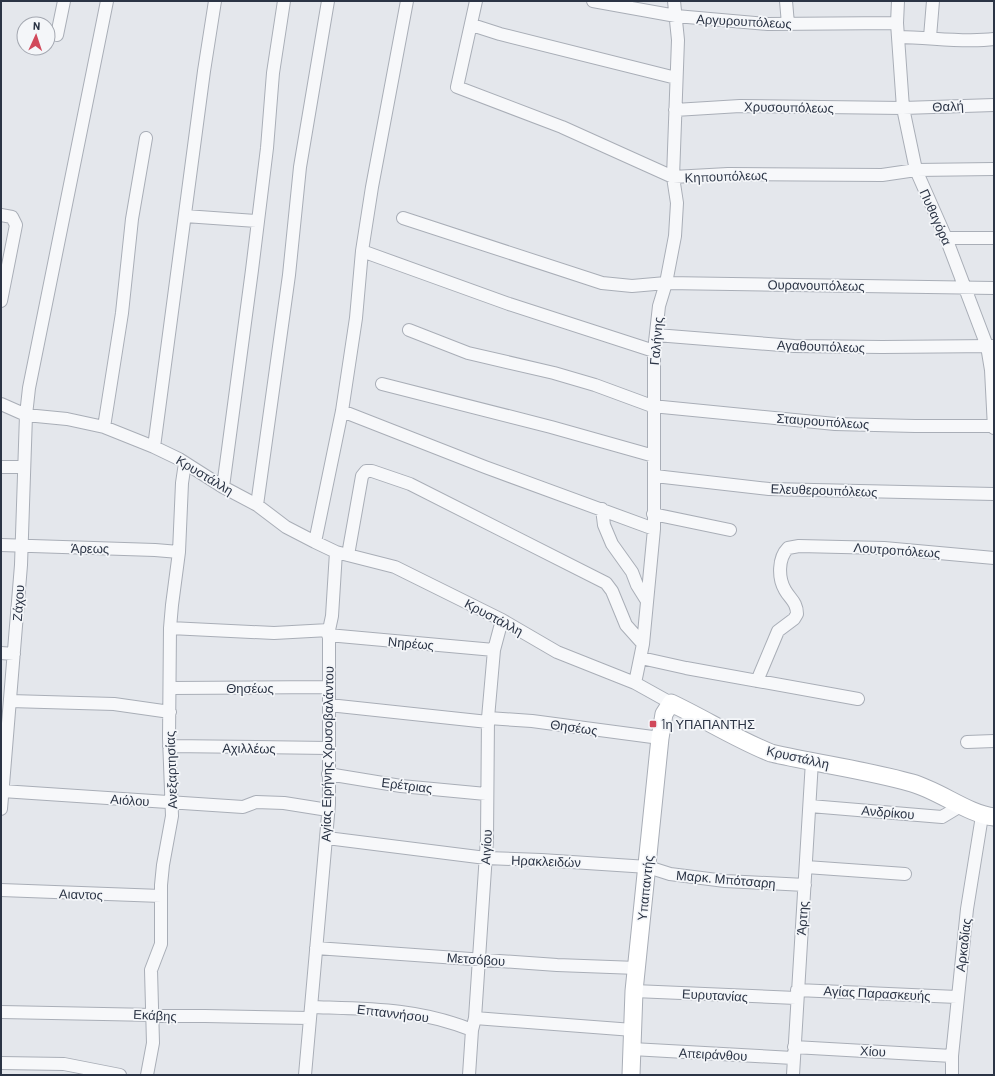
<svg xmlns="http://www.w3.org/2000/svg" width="995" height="1076" viewBox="0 0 995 1076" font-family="Barlow,sans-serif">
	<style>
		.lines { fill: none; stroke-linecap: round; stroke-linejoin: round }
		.street-casing { stroke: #a9aeb7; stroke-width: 14 }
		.secondary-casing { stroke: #a9aeb7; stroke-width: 19 }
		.street { stroke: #f7f8fa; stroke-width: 12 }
		.secondary { stroke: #fff; stroke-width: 17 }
		.poi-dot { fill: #d1495b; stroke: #f4f6f9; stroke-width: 1.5 }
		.labels { text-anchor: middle; stroke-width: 3.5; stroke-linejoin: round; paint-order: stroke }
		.street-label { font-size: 13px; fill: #2b3445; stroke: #f4f6f9 }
		.poi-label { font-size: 13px; fill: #2b3445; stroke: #f4f6f9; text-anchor: start }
	</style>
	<rect width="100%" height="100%" fill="#e4e7ec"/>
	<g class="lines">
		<defs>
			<path id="street" d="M476,1L457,87L562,127L673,177L728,174L882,175L916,170L994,169
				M593,1L676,16L768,24L897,23
				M786,1L788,24
				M898,1L897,23L903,108L916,170L946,238L987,346L991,370L994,428
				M472,25L500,34L676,78
				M57,35L64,1
				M898,37C930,37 962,43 994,39
				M930,37L933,1
				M675,110L740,106L903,108L994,105
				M1,215L12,217L16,225L1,301
				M185,216L257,221
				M403,218L602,283L632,286L666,283L994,288
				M946,238H994
				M362,251L509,304L654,351
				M409,330L468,353L554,373L595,385L652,406L835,424L915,426H994
				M656,335L794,346L882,347L994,346
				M382,384L551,427L654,456
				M1,404L26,415L67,419L104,427L154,447L179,459L223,487L257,505L286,527L315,542L336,552L395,567L502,620L557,652L635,683L671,703
				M342,411L485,467L654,529
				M104,427L122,313L132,219L146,138
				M154,447L204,71L215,1
				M1,467H24
				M655,476L769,489L994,494
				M223,487L252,270L267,148L273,73L284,1
				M257,505L289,275L300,167L328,1
				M602,509L604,525L612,544L632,572L637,585L647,601
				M653,514L730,530
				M315,542L342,411L356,318L362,251L372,187L407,1
				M1,545L155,550L179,552
				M348,555L362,476L366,471H372L410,484L606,583L612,591L626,625L643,644
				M170,628L274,633L329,630
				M328,635L494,650
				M1,653L14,654
				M641,658L686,668L858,699
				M757,681L778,631L794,619L797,614C797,602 790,599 785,590C778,578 778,558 788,548L799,546L884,548L994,558
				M635,683L643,644L654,529V351L659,306L666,283L675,236L677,203L673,177L678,40L674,1
				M171,688L328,687
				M10,701L114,704L170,712
				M329,705L488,722
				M488,718L532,721L660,738
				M967,742L994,741
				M169,746L329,748
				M328,774L401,786L486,794
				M2,791L243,807L256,802L284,803L328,810
				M810,806L942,817L962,805
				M1,809L21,565L26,415L29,388L107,1
				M327,838L486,858L541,860L648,867L670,874L725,881L805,885
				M806,867L905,874
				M1,890L161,896
				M316,948L557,965L637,968
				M797,990L957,997
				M634,991L796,998
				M311,1007C369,1009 417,1008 472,1030
				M1,1012L309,1018
				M475,1018L633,1030
				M794,1047L952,1056
				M632,1049L793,1058
				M1,1063L64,1064L120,1075
				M147,1075L153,1043L151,970L161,944V885L163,865L172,816L169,738L170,628L172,605L179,552L182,483L185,463
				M305,1075L329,804V630L332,616L336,552
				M469,1075L472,1030L475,1018L487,839L488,718L494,650L502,620
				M793,1075L812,761
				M952,1075V1056L967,909L982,816"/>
			<path id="secondary" d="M631,1075L634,991L660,738L664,714L671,703C705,719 736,739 771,753C818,764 866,770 912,783C940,791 968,814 994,817"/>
		</defs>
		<use href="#street" class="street-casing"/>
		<use href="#secondary" class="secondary-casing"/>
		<use href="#street" class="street"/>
		<use href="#secondary" class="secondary"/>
	</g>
	<rect class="poi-dot" x="649" y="720" width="8" height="8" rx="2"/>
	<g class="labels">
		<g class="street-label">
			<text transform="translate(744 21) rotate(3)" y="5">Αργυρουπόλεως</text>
			<text transform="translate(948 106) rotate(-3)" y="5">Θαλή</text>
			<text transform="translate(789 107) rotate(1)" y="5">Χρυσουπόλεως</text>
			<text transform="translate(726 176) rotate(-2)" y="5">Κηπουπόλεως</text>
			<text transform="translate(936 217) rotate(66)" y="5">Πυθαγόρα</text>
			<text transform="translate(816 285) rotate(1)" y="5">Ουρανουπόλεως</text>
			<text transform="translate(656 341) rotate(-85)" y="5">Γαλήνης</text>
			<text transform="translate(821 346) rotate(2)" y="5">Αγαθουπόλεως</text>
			<text transform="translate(823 421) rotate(4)" y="5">Σταυρουπόλεως</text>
			<text transform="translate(205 475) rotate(31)" y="5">Κρυστάλλη</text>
			<text transform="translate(824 490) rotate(2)" y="5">Ελευθερουπόλεως</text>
			<text transform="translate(90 548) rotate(1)" y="5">Άρεως</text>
			<text transform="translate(897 550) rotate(4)" y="5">Λουτροπόλεως</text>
			<text transform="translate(18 603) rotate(-86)" y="5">Ζάχου</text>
			<text transform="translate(494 617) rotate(28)" y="5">Κρυστάλλη</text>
			<text transform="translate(411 643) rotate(5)" y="5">Νηρέως</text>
			<text x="250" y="693">Θησέως</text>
			<text transform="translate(574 727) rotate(8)" y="5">Θησέως</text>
			<text transform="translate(249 748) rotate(1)" y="5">Αχιλλέως</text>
			<text transform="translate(327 754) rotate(-89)" y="5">Αγίας Ειρήνης Χρυσοβαλάντου</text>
			<text transform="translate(798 757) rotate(13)" y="5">Κρυστάλλη</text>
			<text transform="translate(171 770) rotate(-92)" y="5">Ανεξαρτησίας</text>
			<text transform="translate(407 785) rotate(7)" y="5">Ερέτριας</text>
			<text transform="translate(130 800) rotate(4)" y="5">Αιόλου</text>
			<text transform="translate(888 812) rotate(5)" y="5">Ανδρίκου</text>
			<text transform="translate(486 847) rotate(-87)" y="5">Αιγίου</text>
			<text transform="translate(546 861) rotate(2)" y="5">Ηρακλειδών</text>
			<text transform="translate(726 879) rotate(5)" y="5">Μαρκ. Μπότσαρη</text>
			<text transform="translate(645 888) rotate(-84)" y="5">Υπαπαντής</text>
			<text transform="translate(81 894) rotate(2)" y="5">Αιαντος</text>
			<text transform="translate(802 918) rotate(-86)" y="5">Άρτης</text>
			<text transform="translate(963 945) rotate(-83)" y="5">Αρκαδίας</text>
			<text transform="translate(476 959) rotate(4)" y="5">Μετσόβου</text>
			<text transform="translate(877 993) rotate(3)" y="5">Αγίας Παρασκευής</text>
			<text transform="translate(715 995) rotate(3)" y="5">Ευρυτανίας</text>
			<text transform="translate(393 1013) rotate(7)" y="5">Επταννήσου</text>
			<text transform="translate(155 1015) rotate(3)" y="5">Εκάβης</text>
			<text transform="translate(873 1051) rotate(3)" y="5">Χίου</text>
			<text transform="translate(713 1054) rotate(3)" y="5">Απειράνθου</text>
		</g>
		<g class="poi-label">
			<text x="661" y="729">1η ΥΠΑΠΑΝΤΗΣ</text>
		</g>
	</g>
	<rect width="995" height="1076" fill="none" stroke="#2b3445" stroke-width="4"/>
	<g transform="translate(36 36) rotate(3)"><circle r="19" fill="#f4f6f9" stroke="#a4a8b1"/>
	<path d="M0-3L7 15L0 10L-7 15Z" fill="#d1495b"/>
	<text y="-6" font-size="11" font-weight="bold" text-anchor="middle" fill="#2b3445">N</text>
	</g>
</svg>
